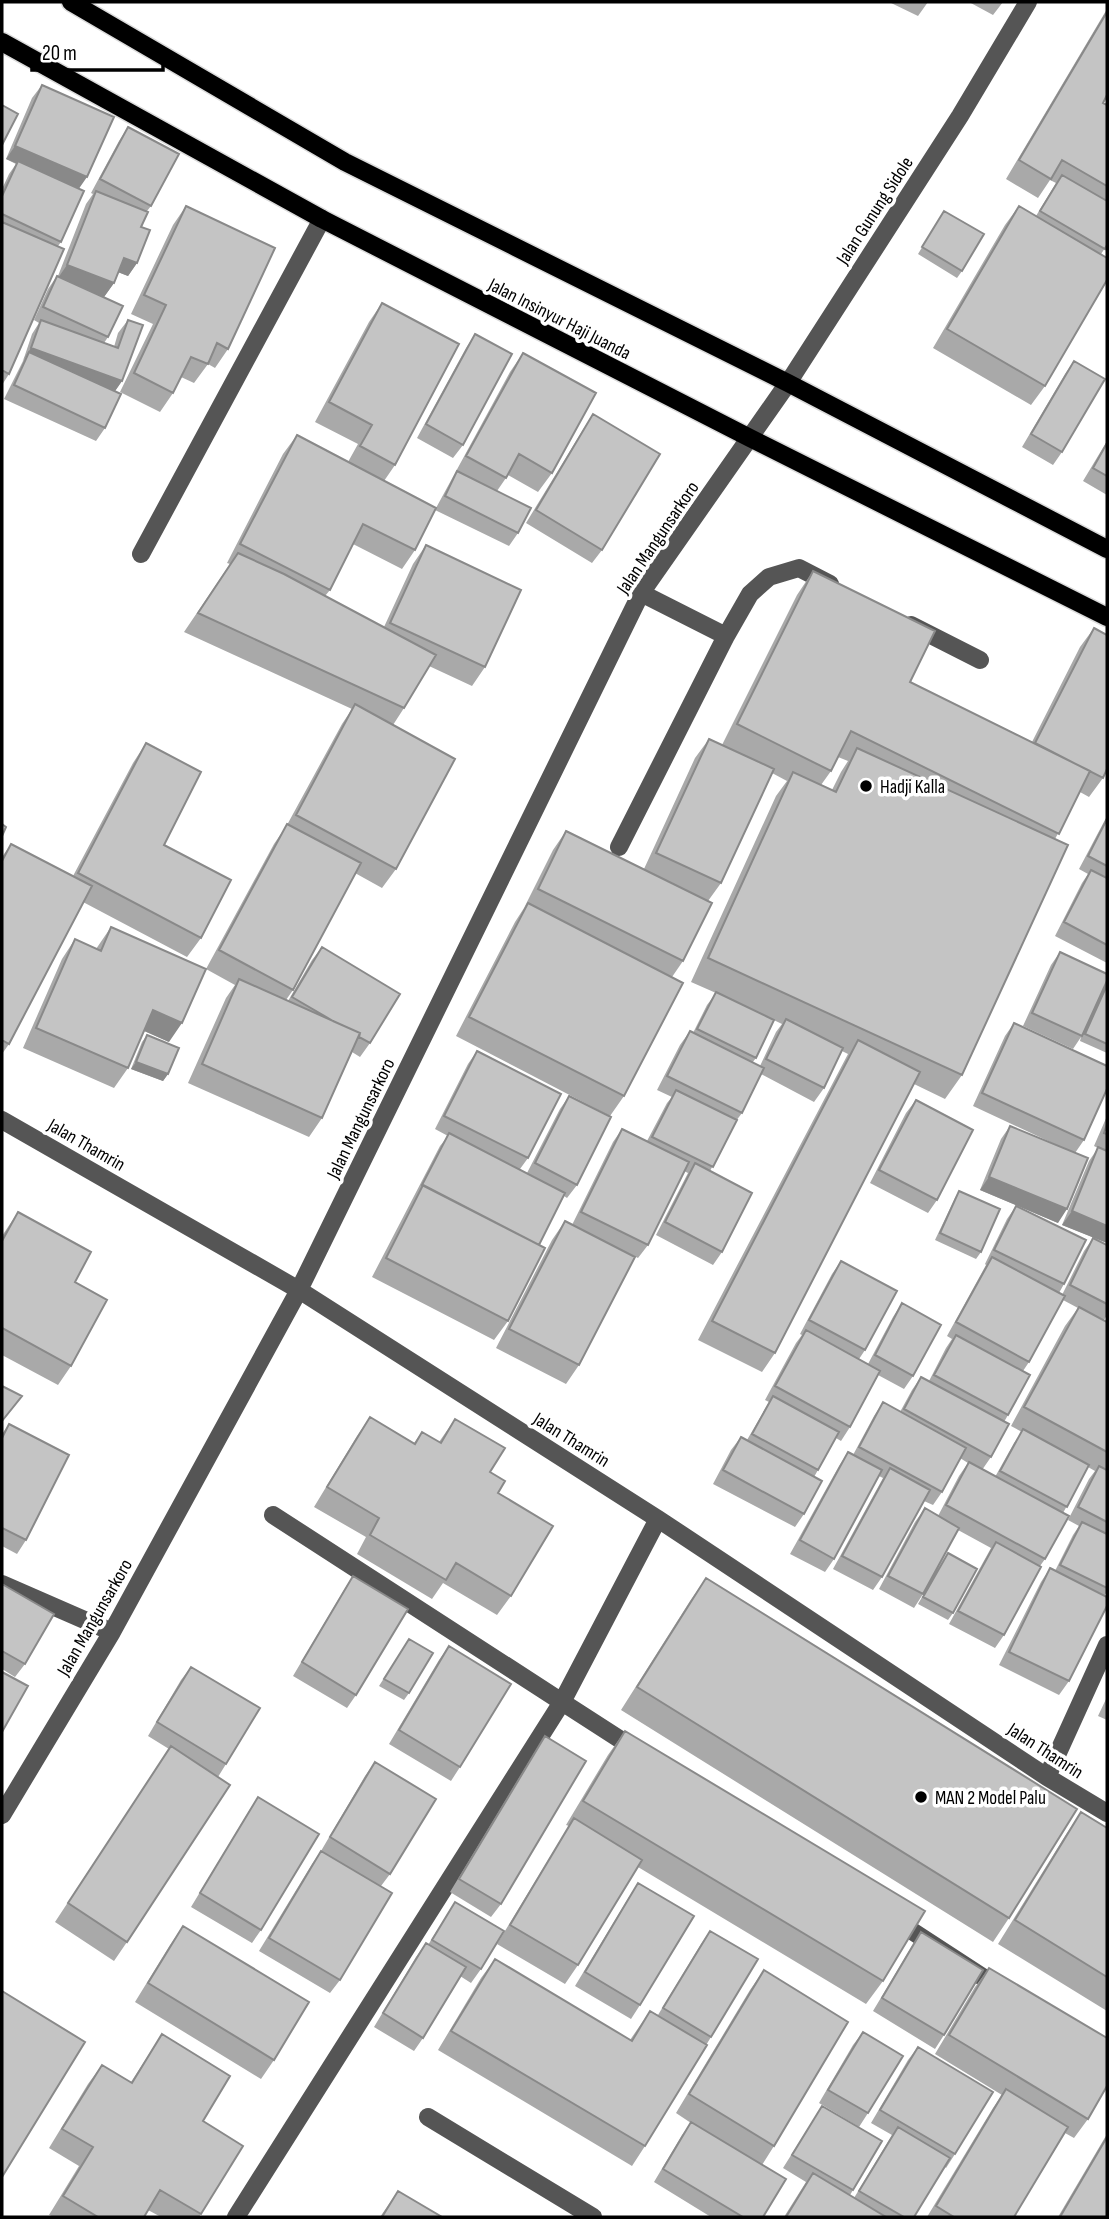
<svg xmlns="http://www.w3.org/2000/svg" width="1109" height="2219" viewBox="0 0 1109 2219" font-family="'Sofia Sans Condensed',sans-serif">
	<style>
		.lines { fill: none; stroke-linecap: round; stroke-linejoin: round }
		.major-casing { stroke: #dbdbdb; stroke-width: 21 }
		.minor { stroke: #555; stroke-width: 18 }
		.major { stroke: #000; stroke-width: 18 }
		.wall { fill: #a9a9a9; fill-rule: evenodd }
		.shaded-wall { fill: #898989 }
		.building { fill: #c4c4c4; stroke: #898989; stroke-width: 2 }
		.poi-dot { fill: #000; stroke: #fff; stroke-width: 2.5 }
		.labels { text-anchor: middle; stroke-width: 7; stroke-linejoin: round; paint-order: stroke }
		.street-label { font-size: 19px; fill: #000; stroke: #fff }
		.poi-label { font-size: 19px; fill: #000; stroke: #fff; text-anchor: start }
	</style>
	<rect width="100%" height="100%" fill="#fff"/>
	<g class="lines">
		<defs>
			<path id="major" d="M71,2L345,162L788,383L1107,549
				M2,42L322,219L750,438L1107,617"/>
		</defs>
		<use href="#major" class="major-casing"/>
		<path class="minor" d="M141,554L322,219
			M641,593L726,636
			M911,625L980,660
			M619,847L726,636L750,594L769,577L799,568L830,584
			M2,1120L299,1290L658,1519L1047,1777L1107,1813
			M2,1584L112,1632
			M638,1751L562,1702L658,1519
			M1047,1777L1107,1645
			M2,1815L112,1632L299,1290L641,593L788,383L960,116L1028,2
			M892,1918L1001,1989
			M428,2117L593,2217
			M236,2217L562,1702L273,1515"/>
		<use href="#major" class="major"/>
	</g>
	<path class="wall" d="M889,2H928L918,16Z
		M969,2H1003L993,15Z
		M1107,9V95L1103,103L1107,105V245L1101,254L1045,386L1031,405L933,348L1005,225L1019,206L1036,216L1056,183L1050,180L1038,198L1006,179Z
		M42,85L79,189L61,242L58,246L9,374L2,385V189L9,174L16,164L6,159L32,98Z
		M128,127L151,206L147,211L141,227L137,263L128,276L118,272L114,283L104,297L92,292L108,337L104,343L114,347L118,333L128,320L122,381L115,391L105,428L96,441L4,399L23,361L32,334L39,323L34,320L48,289L57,276H58L86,204L93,194L91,193L119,141Z
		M186,206L228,349L215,368L208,364L194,383L181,377L173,393L160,412L120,392L153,324L131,314L173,225Z
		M944,211L962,271L957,278L918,254Z
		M382,303L395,465L384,481L436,508L510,372L523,353L552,473L538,492L508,475L497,491L518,533L509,546L435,510L415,550L402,569L353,544L330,590L325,596L384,627L413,564L426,545L485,667L472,686L429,666L404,708L393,725L396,869L382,888L355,873L293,990L286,1000L288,1001L312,960L322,947L370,1043L360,1057L352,1052L322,1118L309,1137L188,1083L226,998L235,985L206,969L274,844L287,825L342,724L352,709L184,632L230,564L227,563L283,454L297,435L348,462L358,444L315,422L369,322Z
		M475,334L463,445L453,458L417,438L466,348Z
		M1074,361L1062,452L1053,465L1022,447L1065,374Z
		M593,414L602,550L592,563L526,523L584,428Z
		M1107,441V495L1083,481Z
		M813,571L910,682L1032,742L1080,647L1094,628L1103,778L1089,797L1080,792L1055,839L962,1075L945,1099L914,1084L775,1353L762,1372L698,1340L848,1054L842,1051L824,1088L814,1102L761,1074L742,1113L736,1121L710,1171L722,1252L713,1265L656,1235L688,1173L684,1171L648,1245L638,1258L592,1235L579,1365L566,1384L496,1348L552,1240L565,1221L572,1225L613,1142L622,1129L647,1141L667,1103L672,1097L657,1090L680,1045L690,1031L693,1033L707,1005L716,993L691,982L776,796L787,781L772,773L721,883L708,901L683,961L672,977L624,1096L610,1116L456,1036L515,922L524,908L553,850L566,831L644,869L695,758L709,739L722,745L797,595ZM838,757L848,761L841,772L832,790L821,785L831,771ZM759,1013L782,1024L776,1032L760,1066L752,1063L756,1058Z
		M146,743L164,845L201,938L187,957L83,902L9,1044L2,1054V857L11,844L73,876L133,763Z
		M1107,816V963L1055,936L1082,883L1088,874L1079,869Z
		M111,927L169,1042L144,1031L128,1068L114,1088L23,1048L62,959L75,939L96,949Z
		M1060,952L1103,990L1107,984V1053L1080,1041L1081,1037L1073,1049L1023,1026L1051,965Z
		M1014,1023L1084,1140L1075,1153L1058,1223L980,1190L1001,1139L1010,1126L1061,1147L973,1106L1005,1036Z
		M147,1035L168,1074L163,1081L131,1069L142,1042Z
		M477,1051L528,1158L520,1169L527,1173L560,1109L569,1096L577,1185L567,1198L564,1196L539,1245L508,1321L494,1340L372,1277L440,1146L448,1136L435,1129L468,1064Z
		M916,1100L937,1200L928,1213L870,1183L906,1113Z
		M1107,1116V1243L1062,1225L1089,1161L1098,1148L1094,1146Z
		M959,1191L981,1252L976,1259L935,1240L955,1198Z
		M1016,1206L1064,1284L1059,1293L1062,1295L1084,1251L1093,1238L1107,1245V1315L1104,1320L1107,1322V1592L1104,1596L1069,1681L1059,1695L999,1665L1041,1582L1050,1568L1055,1571L1073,1535L1079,1526L1068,1520L1089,1479L1095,1471L1088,1467L1063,1513L1045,1559L1040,1566L1004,1635L995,1648L949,1624L991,1548L958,1530L923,1594L914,1608L879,1589L915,1522L925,1508L938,1516L959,1476L968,1463L960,1458L942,1492L933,1505L924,1501L882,1577L873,1590L833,1569L883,1478L879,1476L834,1559L825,1572L790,1554L839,1466L848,1452L853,1455L874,1416L883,1402L900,1412L912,1390L921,1377L929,1381L946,1348L952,1339L947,1336L986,1265L985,1264L1007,1219ZM1063,1300L1078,1308L1065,1326L1011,1426L1022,1432L1014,1443L995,1477L982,1470L991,1457L1004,1422L1008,1415L1023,1371L1029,1362Z
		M18,1212L75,1282L71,1366L58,1385L2,1355V1236Z
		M841,1261L865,1350L859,1359L868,1364L893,1317L902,1303L913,1376L904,1389L878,1375L850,1427L841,1441L836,1438L814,1477L804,1514L795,1527L713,1484L731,1450L741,1437L747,1440L769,1402L765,1400L796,1343L802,1335L800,1334L832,1274Z
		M370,1417L414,1443L422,1432L439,1442L455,1419L490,1472L498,1493L511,1596L497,1615L443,1583L432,1599L357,1554L366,1537L314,1507L357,1436Z
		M9,1424L26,1540L17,1554L2,1546V1434Z
		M948,1553L953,1613L948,1620L918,1604Z
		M353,1576L356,1695L347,1708L293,1676L344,1590Z
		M706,1578L1009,1918L993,1942L621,1710L690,1601Z
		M2,1584L25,1664L15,1677L2,1669Z
		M409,1639V1693L404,1700L379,1686Z
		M449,1646L460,1767L451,1781L389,1744L439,1660Z
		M191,1667L226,1764L218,1777L127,1942L114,1961L55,1922L169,1749L148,1736L181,1680Z
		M1107,1697V1720L1098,1716Z
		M625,1731L883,1981L866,2004L638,1867L578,1965L565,1984L497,1944L569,1826L566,1825L608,1755Z
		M545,1736L501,1904L491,1917L450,1892L536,1750Z
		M375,1762L390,1874L381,1886L340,1980L330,1993L259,1951L312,1864L321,1851L365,1776Z
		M258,1797L261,1930L252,1943L191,1907L249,1811Z
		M1081,1812L1107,1828V2011L998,1944L1065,1836Z
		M638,1883L640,2005L631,2019L575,1986L629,1897Z
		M455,1902L481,1969L471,1983L460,1976L423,2038L414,2051L374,2027L416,1957L426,1943L428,1945Z
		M183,1926L274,2060L261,2079L135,2002L170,1945Z
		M710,1931L711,2037L645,2146L632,2166L438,2050L481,1978L495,1959L630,2040L650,2011L658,2015L701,1944Z
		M921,1932L944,2035L935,2049L873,2011L912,1946Z
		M989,1968L1088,2119L1074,2138L1065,2133L1014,2217H927L993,2108L1002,2095L935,2054L975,1987Z
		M764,1970L774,2146L762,2165L763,2217H711L654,2182L682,2135L691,2123L676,2113L750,1990Z
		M863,2032L868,2113L859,2127L819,2103L853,2045Z
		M162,2034L203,2121L243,2146L199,2217H161L148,2210L144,2217H54L49,2215L79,2166L49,2148L88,2084L102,2065L131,2082Z
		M918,2047L955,2154L946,2168L945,2167L914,2217H784L806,2182L783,2168L822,2106L853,2190L850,2195L854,2198L892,2135L871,2123L908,2060Z
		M1107,2134V2217H1058Z
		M398,2191L442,2217H380Z"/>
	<path class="shaded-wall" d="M15,146L87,177L78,190L6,159Z
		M124,258L137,263L128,276L115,271Z
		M67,265L114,283L104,297L58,278Z
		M31,348L122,381L113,394L29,352L22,361Z
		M153,1010L182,1023L169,1042L140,1029Z
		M136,1062L168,1074L163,1081L131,1069Z
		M989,1177L1067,1209L1058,1223L980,1190Z
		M1072,1211L1107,1226V1243L1062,1225Z"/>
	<path class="building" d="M1107,12V95L1103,103L1107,105V186L1062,160L1051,179L1019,160Z
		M42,85L114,117L87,177L15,146Z
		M2,105L18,114L2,145Z
		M128,127L179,154L151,206L100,179Z
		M18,161L84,191L61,242L2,214V196Z
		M1062,175L1107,201V245L1105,249L1040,211Z
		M96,191L148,212L141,227L150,230L137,263L124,258L114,283L67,265Z
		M186,206L275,248L228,349L217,343L208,364L191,357L173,393L134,373L166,305L144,295Z
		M1019,206L1107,258V280L1045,386L947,329Z
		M944,211L984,234L962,271L922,247Z
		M2,222L64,249L9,374L2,370Z
		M57,276L123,306L108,337L43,307Z
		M382,303L459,344L395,465L360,446L372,425L329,402Z
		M41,320L118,348L128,320L143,325L122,381L31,348Z
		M475,334L512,354L463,445L426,424Z
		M29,352L121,394L105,428L14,385Z
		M523,353L596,393L552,473L519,454L506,478L466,456Z
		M1074,361L1105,379L1062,452L1031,434Z
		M593,414L660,454L602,550L536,510Z
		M297,435L436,508L415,550L363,524L330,590L240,544Z
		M1107,443V476L1093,468Z
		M457,471L531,508L518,533L445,496Z
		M426,545L521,590L485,667L390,623Z
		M238,553L284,574L436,655L404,708L198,613Z
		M813,571L935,631L910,682L1090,771L1059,834L851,731L831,771L737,724Z
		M1094,628L1107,635V769L1103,778L1035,743Z
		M355,704L455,759L396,869L296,815Z
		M709,739L774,769L721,883L656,853Z
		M146,743L201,772L164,845L231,880L201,938L78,873Z
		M857,748L1068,845L962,1075L708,958L793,772L836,792Z
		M1107,819V866L1088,856Z
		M2,824L6,827L2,836Z
		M287,824L361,863L293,990L219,950Z
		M566,831L712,903L683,961L538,889Z
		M11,844L92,886L9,1044L2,1040V861Z
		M1091,870L1107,878V945L1064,922Z
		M528,903L683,983L624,1096L469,1017Z
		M111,927L206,969L182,1023L153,1010L128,1068L36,1028L75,939L101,951Z
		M322,947L400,994L370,1043L359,1037L360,1033L333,1021L292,997Z
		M1060,952L1107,974V981L1082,1036L1032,1013Z
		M239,979L360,1033L322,1118L202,1064Z
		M1107,985V1044L1085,1034Z
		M716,992L774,1020L756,1058L697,1029Z
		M786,1019L843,1048L824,1088L766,1059Z
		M1014,1023L1107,1066V1089L1084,1140L982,1093Z
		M690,1031L764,1068L742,1113L667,1076Z
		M147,1035L179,1048L168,1074L136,1062Z
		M858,1040L920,1072L775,1353L712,1321Z
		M477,1051L561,1094L528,1158L444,1116Z
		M676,1090L737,1120L713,1167L652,1137Z
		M569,1096L611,1117L577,1185L535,1163Z
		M916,1100L973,1130L937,1200L879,1170Z
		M1107,1124V1134L1104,1133Z
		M1010,1126L1088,1158L1067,1209L989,1177Z
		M622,1129L689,1162L648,1245L581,1212Z
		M449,1133L565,1193L539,1245L422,1185Z
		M1098,1147L1107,1151V1226L1072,1211Z
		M695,1163L752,1193L722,1252L665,1222Z
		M423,1185L545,1248L508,1321L386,1258Z
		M959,1191L1000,1209L981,1252L940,1233Z
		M1016,1206L1086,1240L1064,1284L994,1250Z
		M18,1212L91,1252L75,1282L107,1300L71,1366L2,1328V1241Z
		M565,1221L635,1257L579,1365L509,1329Z
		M1093,1238L1107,1245V1304L1070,1285Z
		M992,1257L1065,1296L1029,1362L956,1322Z
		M841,1261L897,1291L865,1350L809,1320Z
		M902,1303L941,1325L913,1376L875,1355Z
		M1079,1307L1107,1322V1452L1024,1407Z
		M806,1330L880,1371L850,1427L775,1386Z
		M956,1335L1030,1375L1008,1415L934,1375Z
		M921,1377L1009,1424L991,1457L904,1409Z
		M2,1386L22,1396L2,1421Z
		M773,1396L839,1432L818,1470L752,1434Z
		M883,1402L966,1448L942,1492L859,1447Z
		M370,1417L415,1444L422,1432L441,1443L455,1419L505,1448L490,1472L505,1481L498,1493L553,1526L511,1596L456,1563L446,1580L370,1535L379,1518L327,1487Z
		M9,1424L69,1455L26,1540L2,1528V1438Z
		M1023,1429L1089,1465L1067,1507L1000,1471Z
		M741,1437L822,1481L804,1514L723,1470Z
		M848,1452L882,1470L834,1559L800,1540Z
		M969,1462L1069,1516L1045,1559L946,1505Z
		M1099,1466L1107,1470V1522L1078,1507Z
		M890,1468L930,1490L882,1577L842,1556Z
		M925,1508L959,1528L923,1594L888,1576Z
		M1082,1522L1107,1534V1588L1060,1565Z
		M996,1542L1041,1567L1004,1635L958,1611Z
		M948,1553L977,1569L953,1613L923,1597Z
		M1050,1568L1107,1597V1606L1069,1681L1009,1652Z
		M353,1576L408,1609L356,1695L302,1662Z
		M706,1578L1077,1809L1009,1918L637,1687Z
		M2,1584L54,1614L25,1664L2,1651Z
		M409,1639L433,1653L409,1693L384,1679Z
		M449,1646L511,1684L460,1767L399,1730Z
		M191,1667L260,1708L226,1764L157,1722Z
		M2,1672L28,1686L2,1732Z
		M625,1731L925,1911L883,1981L583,1801Z
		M545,1736L586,1761L501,1904L459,1879Z
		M171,1746L230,1785L127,1942L68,1903Z
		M375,1762L436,1799L390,1874L330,1837Z
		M258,1797L319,1834L261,1930L200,1893Z
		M1081,1812L1107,1828V1977L1015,1920Z
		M574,1818L642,1860L578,1965L510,1925Z
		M321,1851L392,1893L340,1980L269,1938Z
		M638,1883L694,1916L640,2005L585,1972Z
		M455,1902L504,1931L481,1969L432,1940Z
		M183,1926L309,2002L274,2060L148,1983Z
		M710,1931L758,1959L711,2037L663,2008Z
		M921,1932L983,1970L944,2035L882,1998Z
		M426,1943L466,1967L423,2038L383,2013Z
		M495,1959L632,2041L650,2011L707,2045L645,2146L451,2031Z
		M989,1968L1107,2038V2086L1088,2119L949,2035Z
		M764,1970L848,2022L774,2146L689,2094Z
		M2,1991L85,2042L2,2177Z
		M863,2032L903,2056L868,2113L828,2090Z
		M162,2034L230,2076L203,2121L243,2146L201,2214L160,2190L144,2217H98L63,2196L93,2147L62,2129L102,2065L132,2083Z
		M918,2047L993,2092L955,2154L880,2110Z
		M1006,2089L1068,2127L1014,2217H954L936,2206Z
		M822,2106L882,2141L853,2190L792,2155Z
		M691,2122L786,2179L763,2217H743L663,2169Z
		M898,2127L950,2158L914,2217H904L859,2191Z
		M1107,2137V2217H1060Z
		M813,2173L886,2217H786Z
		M398,2191L442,2217H382Z"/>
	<g class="poi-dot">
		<circle cx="866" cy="786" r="7"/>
		<circle cx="921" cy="1797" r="7"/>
	</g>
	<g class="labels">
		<g class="street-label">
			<text transform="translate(874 210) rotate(-57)" y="7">Jalan Gunung Sidole</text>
			<text transform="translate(560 318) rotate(27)" y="7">Jalan Insinyur Haji Juanda</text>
			<text transform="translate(657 537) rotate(-56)" y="7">Jalan Mangunsarkoro</text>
			<text transform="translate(360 1118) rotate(-64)" y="7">Jalan Mangunsarkoro</text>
			<text transform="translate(87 1144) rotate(30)" y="7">Jalan Thamrin</text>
			<text transform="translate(572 1439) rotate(32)" y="7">Jalan Thamrin</text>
			<text transform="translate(94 1617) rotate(-60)" y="7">Jalan Mangunsarkoro</text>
			<text transform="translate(1046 1750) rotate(33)" y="7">Jalan Thamrin</text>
		</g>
		<g class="poi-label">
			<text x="880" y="793">Hadji Kalla</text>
			<text x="935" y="1804">MAN 2 Model Palu</text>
		</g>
	</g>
	<rect width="1109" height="2219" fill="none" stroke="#000000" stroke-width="7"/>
	<path d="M32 60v10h131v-10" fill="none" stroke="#000000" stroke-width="3.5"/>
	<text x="42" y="60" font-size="21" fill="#000000" stroke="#ffffff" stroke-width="5" paint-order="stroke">20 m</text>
</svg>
